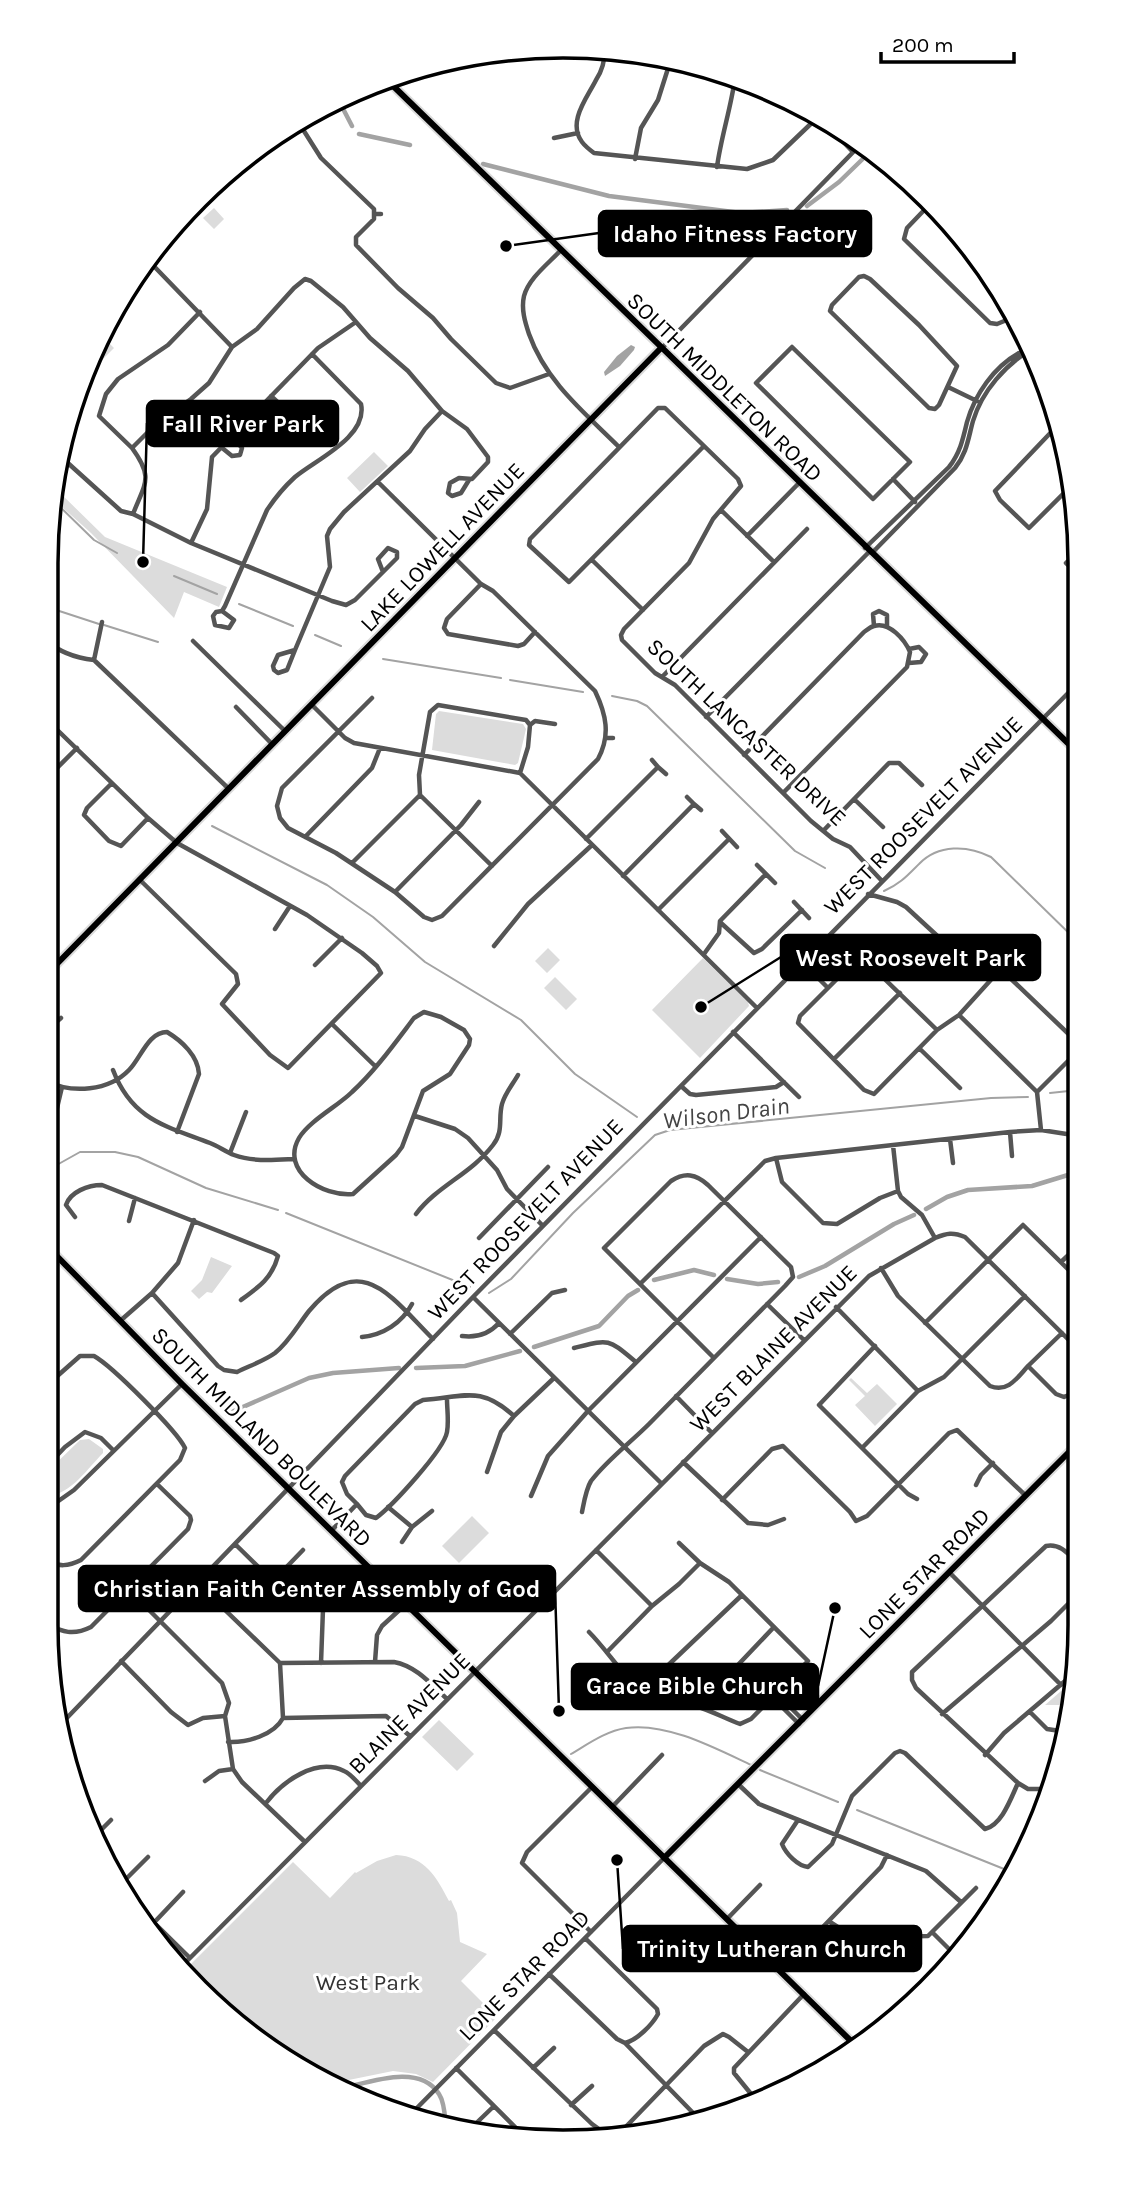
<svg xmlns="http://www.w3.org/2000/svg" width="1126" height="2188" viewBox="0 0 1126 2188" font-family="Karla,sans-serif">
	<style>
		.green { fill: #dcdcdc }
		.water { fill: #a3a3a3 }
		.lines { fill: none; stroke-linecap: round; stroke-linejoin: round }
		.stream { stroke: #a3a3a3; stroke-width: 2 }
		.canal { stroke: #a3a3a3; stroke-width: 4.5 }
		.major-casing { stroke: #dbdbdb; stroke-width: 10 }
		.minor { stroke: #555; stroke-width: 4.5 }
		.major { stroke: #000; stroke-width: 6 }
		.labels { text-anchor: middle; stroke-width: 6; stroke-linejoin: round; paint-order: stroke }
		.street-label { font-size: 23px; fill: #000; stroke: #fff }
		.park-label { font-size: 23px; fill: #333; stroke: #fff }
		.water-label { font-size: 24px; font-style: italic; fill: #444; stroke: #fff }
		.rim { fill: none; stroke: #000; stroke-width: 3.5 }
		.leader { fill: none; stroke: #000; stroke-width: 2.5 }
		.callout-dot { fill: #000; stroke: #fff; stroke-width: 2.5 }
		.callout { fill: #000; stroke: #000; stroke-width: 2.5 }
		.callout-label { font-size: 24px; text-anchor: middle; font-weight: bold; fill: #fff }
	</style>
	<rect width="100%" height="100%" fill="#fff"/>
	<path class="green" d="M214,208L224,219L214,229L203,218Z
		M100,334L114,348L85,377L83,376Z
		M374,452L388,466L360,492L347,478Z
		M54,487L105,537L227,587L219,607L184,592L174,618L91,533L52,498Z
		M439,711L523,724L526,729L518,763L515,765L432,750L436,714Z
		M548,948L560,960L547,973L535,961Z
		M703,958L748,1002L749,1006L700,1058L652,1010Z
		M555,977L577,999L566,1010L544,988Z
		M211,1257L232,1266L212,1293L207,1292L199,1299L191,1291L202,1280Z
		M851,1378L867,1393L877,1384L897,1404L875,1426L855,1405L865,1396L849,1380Z
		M89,1439L103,1449V1453C88,1468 68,1498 46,1495V1473L80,1440Z
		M472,1516L489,1533L459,1563L442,1546Z
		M1076,1678L1072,1705H1045Z
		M439,1720L474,1754L457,1771L422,1737Z
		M396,1855C425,1856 437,1878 449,1901L451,1900L457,1913L460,1942L487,1954L461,1981L497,2017L433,2082L416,2074L393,2071L329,2084L276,2056L185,1970L293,1862L330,1898L355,1872L356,1873L377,1861Z"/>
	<path class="water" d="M631,345L635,347L634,350L620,366L605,376L604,372L617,356Z"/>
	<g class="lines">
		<path class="stream" d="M52,499L94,540L117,553
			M174,576L217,594
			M239,604L293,626
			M47,607L99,624
			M104,625L158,642
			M315,635L341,646
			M383,659L501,678
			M510,680L583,692
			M612,696L637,701L647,706L795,851L825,868
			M212,826L327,885L373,917L425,962L521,1020L575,1074L637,1117
			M884,891C900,884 907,876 919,864C938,844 968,845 991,857L1077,941
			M1050,1093L1078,1090
			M46,1171L80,1152H115L138,1157L206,1188L278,1210
			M286,1213L470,1287
			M489,1293L511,1279L573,1213L655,1135L670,1130L991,1098L1028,1097
			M571,1754C588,1744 606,1731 626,1728C666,1722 715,1748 751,1765
			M760,1770L838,1802
			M857,1810L1014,1873"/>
		<path class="canal" d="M338,99L352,126
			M359,134L410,145
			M483,164L609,196L741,213L787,210
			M807,206L839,182L873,149
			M926,1209L947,1197L968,1190L1032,1186L1068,1175
			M799,1277L825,1266L894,1224L914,1215
			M727,1279L758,1284L778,1282
			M654,1280L694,1270L714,1275
			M534,1347L599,1326L628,1296L638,1290
			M416,1368L465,1366L520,1351
			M227,1414L309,1378L333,1373L399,1368
			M339,2089C368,2083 419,2062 439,2094C445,2103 445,2118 446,2128"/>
		<defs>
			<path id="major" d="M385,78L1077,752
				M46,975L661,348
				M46,1245L182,1384L854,2044
				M664,1858L1079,1442"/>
		</defs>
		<use href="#major" class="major-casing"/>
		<path class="minor" d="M605,48C605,59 602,71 596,80C587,98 567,122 582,142C585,146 590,150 594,153L747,169L773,160L819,116
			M821,117L823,121L853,152
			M297,120L321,158L374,209V219L356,237V245L398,288L433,318L451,339L496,383L510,388L549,374
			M839,128L858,147
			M554,138L578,133
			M635,159L641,128L658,100L671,59
			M717,167C721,137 731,108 735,78
			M930,204L907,228L904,239L990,323L997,324L1014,317
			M374,214H381
			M561,250C548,264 529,278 524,296C521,309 525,322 529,334C546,382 585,413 619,447
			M146,258L232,347
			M864,276L870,279L919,325L957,366L939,405L935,409L929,408L830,311L832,305L859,277Z
			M110,316L126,299L151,264
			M1014,319L1030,350
			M792,347L910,462L873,499L756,383Z
			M662,348L862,143
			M948,387L977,401
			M271,396L284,408
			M1057,426L995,491L1000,500L1029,528L1073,484
			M704,446L569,582L529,545L530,539L658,408H665L738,479L741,486L713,519L689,563L624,629L621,635L622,640L655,673L675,685L811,821L833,839L850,847L882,881
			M221,447L232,456L240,455L242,448L232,436
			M132,448L99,416L106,394L118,379L168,345L200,312
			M59,455L121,511L133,514L191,543L332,601L346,605L355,600L397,558V552L388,548L378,559L383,572
			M893,479L915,502
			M721,510L774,562
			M133,514C145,483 154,478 132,448L158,422L191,399L209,383L232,347L257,329L294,288L305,279L311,281L343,307L370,338L408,371L442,411L467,429L488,457V462L472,479L459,478L450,483L448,493L452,496L461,493L469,480
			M747,536L799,483
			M191,543L207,509L212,457L318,348L356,322
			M865,548L949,467C960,453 963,439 967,422C975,394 994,367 1019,353L1022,355
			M872,553L955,468C967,453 968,439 973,421C982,391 1006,364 1032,349
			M1076,553L1066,563L1076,572
			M592,560L643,610
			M481,584L447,619L444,628L448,634L518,646L524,644L535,632
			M222,611L234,620L229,628L215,625L213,616L216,612L222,611L225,606L267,510C275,498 284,487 295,477C315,460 368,437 361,404L312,354
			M874,626L873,614L879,611L887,615V627
			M46,640C60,653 76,658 94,660L229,789
			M193,641L285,731
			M909,649L919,647L926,654L921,662L909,663
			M295,650L287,670L278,673L274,670L273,666L278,655L295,650L330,567L327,536L330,529L344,512L410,451L425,429L442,411
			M94,660L102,622
			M662,677L807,529
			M372,698L282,788L277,806L280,818L288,828L336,853L395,892L424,917L432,920L442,916L598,759C611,735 606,714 595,691L493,591L481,584L378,482
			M312,705L345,738L354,743L520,773L757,1008
			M236,707L272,744
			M706,717L869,552
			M46,719L148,818L177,843L307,915L362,953L377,966L381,973L288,1068L270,1055L222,1004L238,984L236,974L140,880
			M530,725L535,721L555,724
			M605,738H613
			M744,755L864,632C867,630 870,627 874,626C889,621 905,640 910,652L907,667L783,793
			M652,760L658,767
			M46,779L77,748
			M112,783L87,808L84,815L109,841L121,846L148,818
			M687,797L694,804
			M854,799L883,827
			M824,830L889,763H899L922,785
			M722,831L737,847
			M305,837L372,768L380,748
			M586,839L658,767L666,774
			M352,863L420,795
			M757,865L775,883
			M492,866L420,795L419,775L430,712L438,705L526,720L530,725L528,747L520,773
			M623,876L694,804L701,810
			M395,892L461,825L479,802
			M868,894L897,902L906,907L958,955L1009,977L1078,1043
			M794,902L809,918
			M658,910L729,839
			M721,923L754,953L762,949L802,910
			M275,929L290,906
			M494,946L528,904L592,845
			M704,954L719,933L720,921L766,874
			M46,957L55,966
			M802,962L828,988
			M315,965L342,938
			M424,1012L441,1017L464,1030L470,1039L469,1045L450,1074L423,1091L402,1147L396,1155L353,1194C323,1197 280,1171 299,1138C309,1121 338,1106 352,1092C375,1071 395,1043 414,1018Z
			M959,1015L1037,1092L1041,1130
			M333,1025L375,1066
			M937,1030L862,957L856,960L800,1016L798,1023L864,1090L874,1094L937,1030L959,1015L998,972
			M46,1031L61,1018
			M733,1032L799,1097
			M1069,1035L1078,1027
			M920,1049L960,1088
			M834,1059L900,993
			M113,1070C132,1120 166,1126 210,1143C218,1146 226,1152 234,1155C253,1162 274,1160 294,1159
			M46,1081C72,1094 109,1091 129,1070C141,1058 148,1032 167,1032C182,1041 198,1056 199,1074L177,1132
			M681,1086L690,1094L696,1095L776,1087L784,1082
			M1037,1092L1078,1051
			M415,1116L455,1129L468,1138L497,1170L507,1189L543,1226
			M46,1120L57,1108L62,1087
			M1010,1132L1012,1156
			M950,1139L953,1163
			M893,1145L898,1191L901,1197L922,1215L935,1238
			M230,1153L246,1112
			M776,1158L782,1182L823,1223L837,1224L880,1198L898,1191
			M416,1214C437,1186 471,1174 493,1145C504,1131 498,1119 502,1104C505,1093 513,1084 518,1075
			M75,1217L66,1205C70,1192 88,1185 102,1185L274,1253L278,1256C272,1278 259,1287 241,1300
			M129,1221L135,1198
			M479,1238L548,1167
			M1061,1262L1078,1246
			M881,1268L898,1296L990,1386C1008,1393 1017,1378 1028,1366L1056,1394L1064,1397L1071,1394L1079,1387
			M640,1284L765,1161L776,1158L1010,1132L1041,1130L1073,1135
			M152,1293L218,1366L224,1370L237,1372C249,1366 264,1361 275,1353C289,1342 298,1325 309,1311C361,1249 391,1297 433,1339
			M473,1297L662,1484
			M767,1304L804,1340
			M836,1307L918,1391
			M120,1321L152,1293L178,1263L194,1220
			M925,1323L1023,1225L1078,1279
			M510,1334L552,1293L565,1290
			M462,1336C477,1338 489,1334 499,1323
			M362,1337C383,1335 402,1323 412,1304
			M875,1346L819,1405L908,1494L917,1499
			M574,1348C610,1339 607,1338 636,1362
			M1028,1366L1062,1333
			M676,1396L712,1433
			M862,1448L918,1391L944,1377L1025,1296
			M683,1462L748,1523L768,1525L784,1519
			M46,1467L65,1447L85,1432L101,1438L113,1450
			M487,1472L501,1432L514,1416L554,1378
			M976,1485L981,1475L993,1463
			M531,1496L548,1456L588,1411L761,1237
			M46,1500L57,1502L74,1490L182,1384
			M722,1500L772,1449L783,1446L850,1512L856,1521L867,1516L949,1433L957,1430L1025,1495
			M357,1504L366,1515L376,1518C392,1506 444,1450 447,1432C449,1422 447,1409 447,1399
			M388,1507L412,1527
			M582,1512C584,1502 586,1489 591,1481C607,1460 630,1443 649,1424C694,1378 740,1332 785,1286L793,1277L791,1267L708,1185C696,1174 685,1172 671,1181L604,1248L714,1358
			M332,1530L357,1504L347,1494L342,1482L345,1476L415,1404L423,1400C465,1397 480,1385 514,1416
			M402,1542L412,1527L432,1511
			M235,1544L297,1605L306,1608L323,1609
			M596,1550L652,1606
			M46,1562C60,1566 67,1567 81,1560L180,1460L185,1448C177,1431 112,1366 94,1356H80L46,1386
			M949,1572L1061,1685
			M273,1581L303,1550
			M197,1583L280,1663L394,1662C416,1666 431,1684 447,1699
			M128,1589L222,1683L229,1703L225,1716L233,1769L242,1782L305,1842
			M46,1624C63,1632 73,1636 91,1627L188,1529L191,1520L190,1516L157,1484
			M589,1632C609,1652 624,1679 648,1695C661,1704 680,1703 695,1706C710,1710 726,1719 740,1724L751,1719L808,1661L729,1582L700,1563L679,1543
			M608,1651L652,1606L679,1584L700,1563
			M121,1661L171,1712L188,1725L203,1718L225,1716
			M375,1662L377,1635L382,1626L406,1604
			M280,1663L283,1718
			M321,1663L323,1609L367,1566
			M642,1690L742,1595
			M776,1693L803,1720
			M772,1697L799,1724
			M698,1707L774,1627
			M1030,1712L1047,1729L1067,1732
			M942,1714L1051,1621L1079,1593
			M62,1723L473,1297L1077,684
			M228,1742C247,1743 274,1735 283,1718L386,1716L410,1736
			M985,1755L1004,1733L1078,1670
			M205,1781L219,1771L233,1769
			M739,1785L759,1804L926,1871L961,1902
			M72,1787L75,1785
			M1051,1789H1028L1018,1783L916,1688L912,1680V1672L1046,1546C1061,1543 1069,1555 1079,1565
			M266,1803C282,1782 316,1757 344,1771C351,1774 356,1781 361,1786
			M613,1806L662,1755
			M798,1820L782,1844C786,1854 798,1866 808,1867L832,1844L852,1796L895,1753L900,1751L905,1753L985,1829C1002,1825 1011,1798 1018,1783
			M96,1835L111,1820
			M122,1883L148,1857
			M130,1899L190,1958
			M727,1919L760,1885
			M830,1922L847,1933L874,1937L928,1936L976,1888
			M147,1930L183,1892
			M591,1932L522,1863L527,1852L592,1787
			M932,1932L955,1955
			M585,1938L657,2009L658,2014C652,2025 637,2040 625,2043
			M763,1954L786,1936L812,1934L818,1932L881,1867L887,1855
			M181,1967L869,1276L935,1238C947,1233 953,1232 965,1237L1079,1350
			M549,1974L617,2039L625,2043L698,2118
			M494,2030L592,2124L610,2137
			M456,2068L522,2134
			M533,2068L554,2048
			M756,2100L734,2073V2068L804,1994
			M571,2105L592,2086
			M409,2116L664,1858
			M466,2133L493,2107
			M615,2138L704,2046L723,2034L729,2037L748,2052"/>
		<use href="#major" class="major"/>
	</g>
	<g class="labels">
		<g class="street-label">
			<text transform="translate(725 387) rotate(44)" y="8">SOUTH MIDDLETON ROAD</text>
			<text transform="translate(442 547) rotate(-46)" y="8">LAKE LOWELL AVENUE</text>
			<text transform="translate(747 732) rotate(43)" y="8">SOUTH LANCASTER DRIVE</text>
			<text transform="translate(923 815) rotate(-45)" y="8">WEST ROOSEVELT AVENUE</text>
			<text transform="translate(525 1219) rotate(-46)" y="8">WEST ROOSEVELT AVENUE</text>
			<text transform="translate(773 1348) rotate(-45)" y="8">WEST BLAINE AVENUE</text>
			<text transform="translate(262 1437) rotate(45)" y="8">SOUTH MIDLAND BOULEVARD</text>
			<text transform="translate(924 1573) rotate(-45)" y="8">LONE STAR ROAD</text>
			<text transform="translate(409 1713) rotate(-45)" y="8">BLAINE AVENUE</text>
			<text transform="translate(524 1975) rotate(-45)" y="8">LONE STAR ROAD</text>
		</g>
		<g class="park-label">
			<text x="368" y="1990">West Park</text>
		</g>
		<g class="water-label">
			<text transform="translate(726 1113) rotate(-7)" y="8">Wilson Drain</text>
		</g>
	</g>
	<path d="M0 0H1126V2188H0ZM563 58H563A505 505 0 0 1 1068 563V1625A505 505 0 0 1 563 2130H563A505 505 0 0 1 58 1625V563A505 505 0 0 1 563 58Z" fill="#fff" fill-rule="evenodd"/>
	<path class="rim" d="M563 58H563A505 505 0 0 1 1068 563V1625A505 505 0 0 1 563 2130H563A505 505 0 0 1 58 1625V563A505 505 0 0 1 563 58Z"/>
	<path class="leader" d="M506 246L599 233M143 562L147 423M701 1007L781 957M559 1711L555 1589M835 1608L818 1686M617 1860L623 1949"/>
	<g class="callout-dot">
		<circle cx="506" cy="246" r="7"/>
		<circle cx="143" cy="562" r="7"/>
		<circle cx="701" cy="1007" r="7"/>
		<circle cx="559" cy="1711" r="7"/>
		<circle cx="835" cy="1608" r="7"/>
		<circle cx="617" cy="1860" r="7"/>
	</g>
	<g class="callout">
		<rect x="599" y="211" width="272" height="45" rx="7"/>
		<rect x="147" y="401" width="191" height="45" rx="7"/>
		<rect x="781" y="935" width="259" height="45" rx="7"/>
		<rect x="79" y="1566" width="476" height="45" rx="7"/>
		<rect x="572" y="1664" width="246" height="45" rx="7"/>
		<rect x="623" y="1926" width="298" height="45" rx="7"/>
	</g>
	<g class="callout-label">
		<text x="735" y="242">Idaho Fitness Factory</text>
		<text x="243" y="432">Fall River Park</text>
		<text x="911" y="966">West Roosevelt Park</text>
		<text x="317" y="1597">Christian Faith Center Assembly of God</text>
		<text x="695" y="1694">Grace Bible Church</text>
		<text x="772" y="1957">Trinity Lutheran Church</text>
	</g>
	<path d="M881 52v10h133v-10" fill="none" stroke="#000000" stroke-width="3.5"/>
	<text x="892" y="52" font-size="21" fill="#000000" stroke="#ffffff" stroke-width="5" paint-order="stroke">200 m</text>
</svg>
